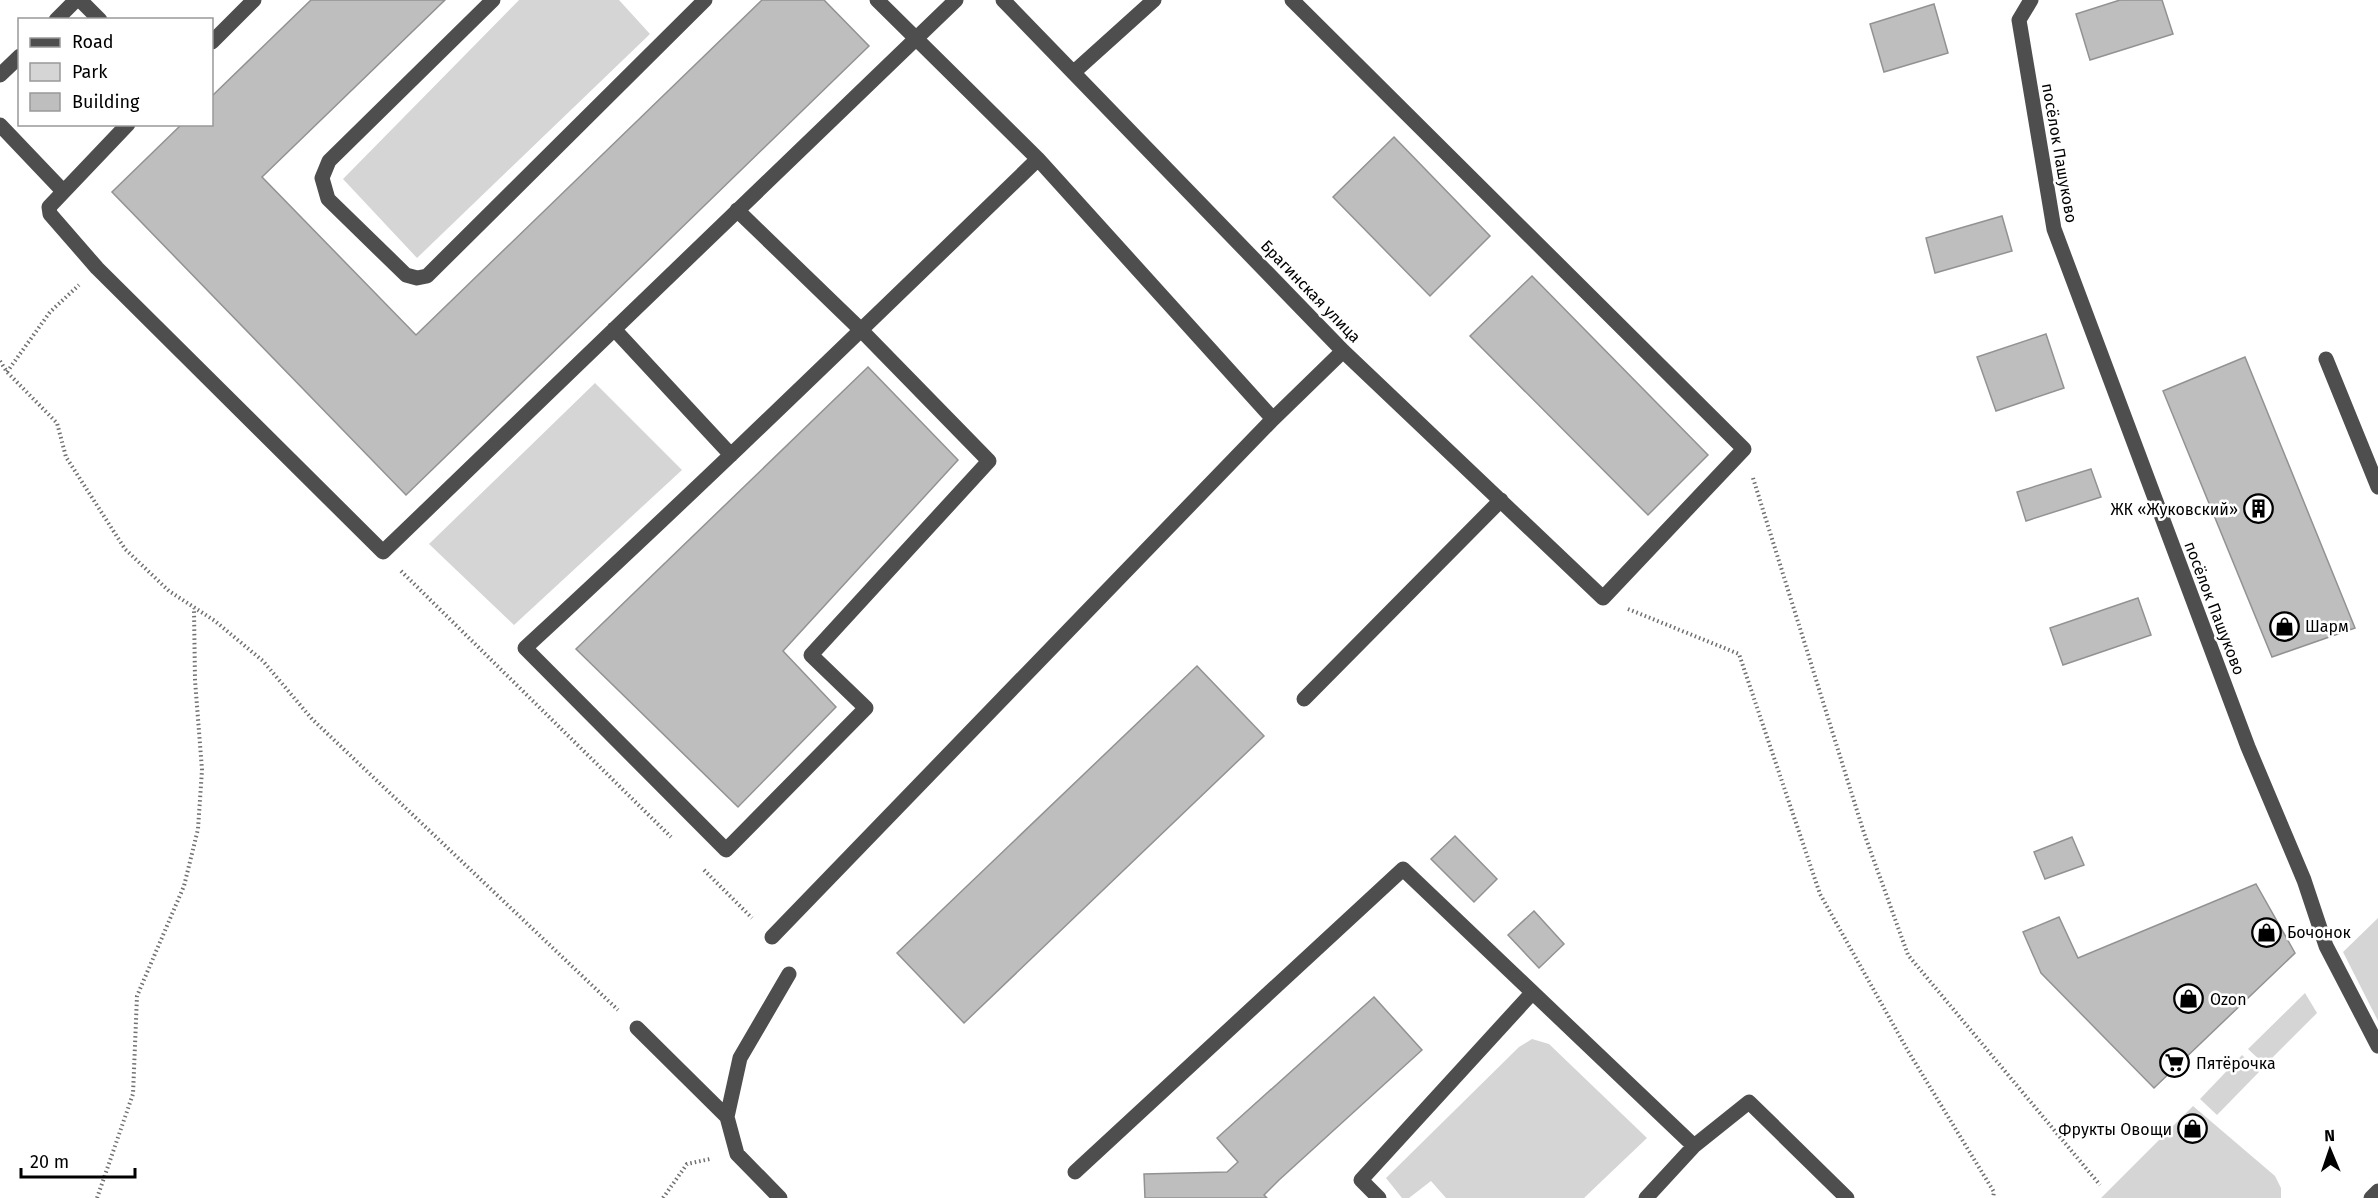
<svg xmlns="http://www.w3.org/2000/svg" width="2378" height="1198" viewBox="0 0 2378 1198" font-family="'Fira Sans',sans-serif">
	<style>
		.green { fill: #d5d5d5 }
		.building { fill: #bebebe; stroke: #929292; stroke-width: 1.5 }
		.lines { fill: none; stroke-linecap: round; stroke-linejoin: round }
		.path { stroke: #707070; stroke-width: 4; stroke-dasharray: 1.5 3; stroke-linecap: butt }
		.minor { stroke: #4e4e4e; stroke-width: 15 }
		.labels { text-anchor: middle; stroke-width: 5; stroke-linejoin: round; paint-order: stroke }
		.street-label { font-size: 16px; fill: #000; stroke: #fff }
		.poi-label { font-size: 16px; fill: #000; stroke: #fff; text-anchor: start }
	</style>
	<rect width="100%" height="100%" fill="#fff"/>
	<path class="green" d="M519,0H619L650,34L417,258L343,179Z
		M595,383L682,470L514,625L429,544Z
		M2378,918V1021L2343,952Z
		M2305,993L2317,1013L2265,1065L2248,1049Z
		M1532,1039L1549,1044L1647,1138L1584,1198H1446L1431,1181L1409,1198H1402L1386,1178L1519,1047Z
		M2242,1055L2259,1072L2217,1115L2200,1099Z
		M2193,1106L2275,1176L2281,1188V1198H2101Z"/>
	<path class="building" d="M311,0H445L262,177L416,335L762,0H824L869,46L406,495L112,192L182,124H212V96Z
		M2120,0H2162L2173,34L2090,60L2076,14Z
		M1934,4L1948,53L1884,72L1870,24Z
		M1394,137L1490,236L1430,296L1333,197Z
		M2002,216L2012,251L1935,273L1926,238Z
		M1532,276L1708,455L1648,515L1470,336Z
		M2046,334L2064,388L1996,411L1977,357Z
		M2245,357L2355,628L2272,657L2163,391Z
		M868,367L958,460L783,651L836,707L738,807L576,649Z
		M2091,469L2101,497L2026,521L2017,492Z
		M2138,598L2151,635L2063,665L2050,628Z
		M1197,666L1264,736L964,1023L897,953Z
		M1455,836L1497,879L1474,902L1431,859Z
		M2072,837L2084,865L2045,879L2034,852Z
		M2256,884L2295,953L2154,1088L2041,973L2023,932L2059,917L2078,958Z
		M1534,911L1564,944L1539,968L1508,935Z
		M1374,997L1422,1050L1279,1180L1264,1195L1267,1198H1145L1144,1174L1227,1172L1238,1162L1217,1138Z"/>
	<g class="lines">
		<path class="path" d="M0,361L7,372L57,423L66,457L125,549L169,591L215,621L263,661L312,719L618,1010
			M7,372L50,312L79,285
			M1753,478L1864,833L1908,955L2100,1185
			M401,571L671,837
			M1628,609L1739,654L1820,894L1908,1051L1994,1192L1993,1198
			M704,870L752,918
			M97,1198L133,1094L137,996L184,886L198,829L202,770L195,680L194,608
			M663,1198L687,1164L710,1159"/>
		<path class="minor" d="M80,0L100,20
			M493,0L329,161L322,178L328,199L406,275L417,278L427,276L705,0
			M877,0L1038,159L1273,419
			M1003,0L1343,351L1603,598L1744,449L1292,0
			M2031,0L2019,20L2054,229L2248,747L2304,880L2326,946L2378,1046
			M56,20L76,0
			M212,42L254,0
			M1074,72L1154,0
			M0,75L20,56
			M128,124L49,207L50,214L97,268L383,552L956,0
			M0,125L62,190
			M737,210L861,330L989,461L811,655L866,708L726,850L525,648C699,488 868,323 1038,159
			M614,329L731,455
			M2326,359L2378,487
			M1304,699L1501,500
			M772,937L1273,419L1343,351
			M637,1028L727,1117L737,1154L780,1198
			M727,1117L740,1058L789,974
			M1075,1172L1403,869L1694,1146L1749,1102L1847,1198
			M1379,1198L1361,1180L1532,993
			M1646,1198L1694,1146
			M2371,1198L2378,1191"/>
	</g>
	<defs>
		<symbol id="building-ring" viewBox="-11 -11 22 22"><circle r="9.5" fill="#fff" stroke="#000" stroke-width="1.5"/><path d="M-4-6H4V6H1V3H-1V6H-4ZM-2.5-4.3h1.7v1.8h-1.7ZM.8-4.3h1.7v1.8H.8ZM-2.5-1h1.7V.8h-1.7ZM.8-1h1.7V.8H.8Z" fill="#000"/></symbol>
		<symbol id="shop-ring" viewBox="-11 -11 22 22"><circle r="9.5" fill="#fff" stroke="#000" stroke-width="1.5"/><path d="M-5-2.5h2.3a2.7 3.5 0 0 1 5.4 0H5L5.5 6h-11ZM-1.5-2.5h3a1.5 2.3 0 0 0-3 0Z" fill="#000"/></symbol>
		<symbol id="supermarket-ring" viewBox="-11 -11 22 22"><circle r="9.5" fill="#fff" stroke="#000" stroke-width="1.5"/><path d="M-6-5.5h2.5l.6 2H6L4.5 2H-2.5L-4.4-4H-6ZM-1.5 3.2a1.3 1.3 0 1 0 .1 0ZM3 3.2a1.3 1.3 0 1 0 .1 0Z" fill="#000"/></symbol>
	</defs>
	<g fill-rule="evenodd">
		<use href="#building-ring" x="2242" y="492" width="33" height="33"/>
		<use href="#shop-ring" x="2268" y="610" width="33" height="33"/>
		<use href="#shop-ring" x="2250" y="916" width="33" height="33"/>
		<use href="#shop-ring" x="2172" y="982" width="33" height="33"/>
		<use href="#supermarket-ring" x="2158" y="1046" width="33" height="33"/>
		<use href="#shop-ring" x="2176" y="1112" width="33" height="33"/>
	</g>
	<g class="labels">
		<g class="street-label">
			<text transform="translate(2060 153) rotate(80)" y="6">посёлок Пашуково</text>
			<text transform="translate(1311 291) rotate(46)" y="6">Брагинская улица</text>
			<text transform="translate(2215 608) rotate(69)" y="6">посёлок Пашуково</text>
		</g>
		<g class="poi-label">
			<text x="2238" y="515" text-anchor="end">ЖК «Жуковский»</text>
			<text x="2305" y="632">Шарм</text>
			<text x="2287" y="938">Бочонок</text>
			<text x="2210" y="1005">Ozon</text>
			<text x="2196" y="1069">Пятёрочка</text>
			<text x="2172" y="1135" text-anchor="end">Фрукты Овощи</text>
		</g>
	</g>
	<rect x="18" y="18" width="195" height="108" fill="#ffffff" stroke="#999999" stroke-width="1.5"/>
	<rect x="30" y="38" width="30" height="9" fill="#4e4e4e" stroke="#999999" stroke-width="1.5"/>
	<text x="72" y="48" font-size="18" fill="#000000">Road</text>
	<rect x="30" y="63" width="30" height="18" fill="#d5d5d5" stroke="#999999" stroke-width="1.5"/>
	<text x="72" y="78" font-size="18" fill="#000000">Park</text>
	<rect x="30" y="93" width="30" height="18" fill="#bebebe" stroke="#999999" stroke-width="1.5"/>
	<text x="72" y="108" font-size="18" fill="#000000">Building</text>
	<g transform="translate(2330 1150) rotate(358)" stroke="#ffffff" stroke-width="4.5" paint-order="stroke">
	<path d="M0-4.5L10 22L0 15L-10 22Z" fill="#000000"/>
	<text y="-9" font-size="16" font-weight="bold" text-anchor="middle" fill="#000000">N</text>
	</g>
	<path d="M21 1168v9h114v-9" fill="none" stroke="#000000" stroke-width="3"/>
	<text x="30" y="1168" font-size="18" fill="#000000" stroke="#ffffff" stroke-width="4.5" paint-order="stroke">20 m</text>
</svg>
